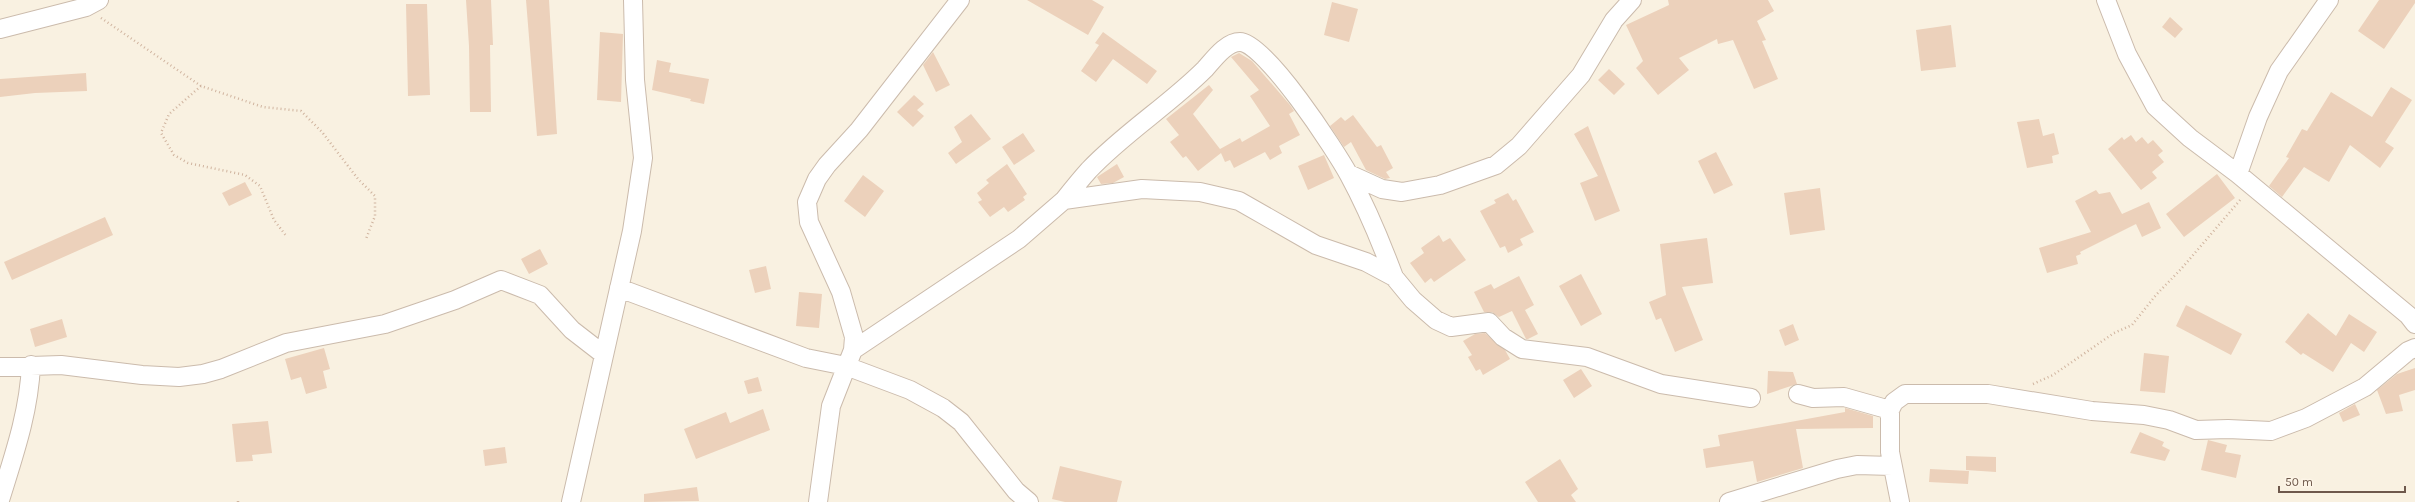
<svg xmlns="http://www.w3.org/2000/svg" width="2415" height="502" viewBox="0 0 2415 502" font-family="Karla,sans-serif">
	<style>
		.building { fill: #ecd1bb }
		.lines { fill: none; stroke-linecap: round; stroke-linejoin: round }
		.street-casing { stroke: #cbbbac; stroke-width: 20 }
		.path { stroke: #d0b49f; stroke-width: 2.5; stroke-dasharray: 1 3; stroke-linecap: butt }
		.street { stroke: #fff; stroke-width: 18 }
	</style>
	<rect width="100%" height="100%" fill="#f9f1e1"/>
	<path class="building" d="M466,0H491L493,45H490L491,112H470L469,46Z
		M526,0H549L557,134L537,136Z
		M1027,0H1092L1104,7L1088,35Z
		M1668,0H1768L1774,11L1757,21L1766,40L1762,41L1778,79L1754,89L1733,40L1718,44L1717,39L1679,58L1689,70L1658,95L1636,68L1643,61L1626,25L1669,5Z
		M2379,0H2415V3L2384,49L2358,31Z
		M1332,2L1358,9L1349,42L1324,35Z
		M406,4H427L430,95L408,96Z
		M2170,17L2183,29L2175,38L2162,27Z
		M1951,25L1956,67L1921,71L1916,30Z
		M600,32L623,34L621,102L597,100Z
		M1103,32L1157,71L1147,84L1113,59L1096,82L1081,71L1099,45L1095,43Z
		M933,52L950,85L936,92L923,65Z
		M1239,53L1252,61L1290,105L1294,111L1289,114L1300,135L1279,146L1282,153L1270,160L1265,152L1234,168L1230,160L1225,162L1221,153L1198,171L1186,156L1183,158L1170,142L1179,135L1166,119L1209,85L1213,90L1193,114L1220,149L1240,138L1242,142L1270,126L1250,96L1259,90L1231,57Z
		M657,60L671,63L669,72L709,79L704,104L690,101L691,99L652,90Z
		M1609,69L1625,84L1614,95L1598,80Z
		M86,73L87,91L35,93L0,97V79Z
		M2391,87L2412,100L2385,142L2394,148L2380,168L2350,145L2329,182L2304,167L2282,197L2269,186L2289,158L2286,157L2302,129L2307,131L2331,92L2372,117Z
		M914,95L924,104L917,110L924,116L913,127L897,112Z
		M971,114L991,139L956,164L948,153L962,142L954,127Z
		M1353,115L1377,147L1381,145L1393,168L1386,172L1390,178L1385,179L1366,170L1351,142L1344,147L1330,126L1341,117L1345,121Z
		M2039,119L2043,136L2054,133L2059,154L2052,156L2053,163L2027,168L2017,122Z
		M1588,126L1620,211L1595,221L1580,183L1598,176L1574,134Z
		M1023,133L1035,151L1014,165L1002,147Z
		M2131,135L2136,142L2142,137L2148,144L2153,140L2163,151L2158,155L2164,162L2152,172L2157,178L2141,190L2108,149L2122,137L2124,140Z
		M1716,152L1733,185L1714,194L1698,161Z
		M1324,155L1334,178L1308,190L1298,166Z
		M1007,164L1027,194L1023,197L1025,200L1008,212L1004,207L990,217L978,202L982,200L977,193L989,183L986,180Z
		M1117,164L1124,177L1113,183L1101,184L1097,177Z
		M2217,174L2235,198L2184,237L2166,214Z
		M863,175L884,191L865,217L844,201Z
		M245,182L252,195L229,206L222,193Z
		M1820,188L1825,230L1790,235L1784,193Z
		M2096,190L2099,194L2110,192L2122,214L2149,202L2161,228L2142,237L2136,224L2080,252L2081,254L2076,256L2078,264L2047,273L2039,248L2091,232L2075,201Z
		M1508,193L1513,201L1516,199L1534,232L1520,239L1523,245L1508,253L1505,246L1500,248L1480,211L1496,203L1494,200Z
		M105,217L113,235L12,280L4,262Z
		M1439,235L1443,242L1450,238L1466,260L1434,282L1431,278L1425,283L1410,263L1424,253L1421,248Z
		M1707,238L1713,283L1682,287L1703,340L1675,352L1661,318L1656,320L1649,302L1666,295L1660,244Z
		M540,249L548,264L529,274L521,259Z
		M766,266L771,289L755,293L749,270Z
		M1581,274L1602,314L1581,326L1559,286Z
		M1519,276L1534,305L1525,310L1538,334L1528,339H1526L1512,311L1499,317L1492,312H1484L1474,292L1491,284L1494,289Z
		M799,292L822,294L819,328L796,326Z
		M2186,305L2242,334L2231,355L2176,326Z
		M2308,313L2336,336L2349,314L2377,332L2364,352L2351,343L2333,372L2303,353L2301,355L2285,342Z
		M62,319L67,337L35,347L30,329Z
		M1793,324L1799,340L1785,346L1779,330Z
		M1485,333L1505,350L1510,359L1483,375L1480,369L1476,371L1468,357L1472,355L1463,341L1475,334Z
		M324,348L330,369L323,371L327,388L306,394L301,377L291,380L285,359Z
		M2144,353L2169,356L2165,393L2140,391Z
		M2415,368V390L2399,395L2403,411L2386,414L2377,390L2397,374Z
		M1581,369L1592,386L1574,398L1563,380Z
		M1768,371L1793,372L1797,384L1767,394Z
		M758,377L762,391L748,394L744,381Z
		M2355,404L2360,415L2343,422L2339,413Z
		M1845,408L1873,416V428L1796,429L1803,468L1757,482L1753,461L1706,468L1703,449L1720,446L1718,435L1845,412Z
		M763,409L770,430L696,459L684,429L726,412L730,423Z
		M268,421L272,453L252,455L253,461L236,462L232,424Z
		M2140,432L2164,442L2162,446L2170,450L2165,461L2130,453Z
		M2208,440L2227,445L2225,452L2241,455L2236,478L2201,470Z
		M505,447L507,463L485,466L483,450Z
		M1966,456L1996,457V472L1966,470Z
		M1560,459L1578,489L1571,495L1576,502H1538L1525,482Z
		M1060,466L1122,481L1117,502H1065L1052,499Z
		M1930,469L1969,471L1968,484L1929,482Z
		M697,487L699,501L644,502V494Z"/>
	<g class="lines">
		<defs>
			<path id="street" d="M2106,0L2127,54L2155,106L2190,138L2238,174L2408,315L2415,324
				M0,29L86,7L99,0
				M1349,174L1382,189L1402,192L1440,185L1496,165L1519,146L1581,75L1614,20L1632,0
				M2238,174L2258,117L2279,71L2329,0
				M1064,200C1072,190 1080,180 1089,170C1124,133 1169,105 1205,69C1214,59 1226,42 1240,42C1265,42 1336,151 1349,175C1367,208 1381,242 1394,277
				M619,288L806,358L846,366L910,390L943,408L961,422L1016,491L1029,502
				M853,350L1019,239L1064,200L1142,189L1200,192L1239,201L1316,245L1366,262L1394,277L1413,300L1436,320L1451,327L1489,322L1503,337L1522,349L1587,357L1661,384L1751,398
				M0,367L61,365L142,375L179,377L203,374L221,369L286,343L385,324L455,300L501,280L540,295L572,330L603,354
				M1798,394L1813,398L1844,397L1890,410L1894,402L1905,394H1988L2092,411L2144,415L2169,420L2196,430L2228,429L2271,431L2306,418L2365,387L2408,351L2415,348
				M1890,410V452L1900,502
				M0,500C14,455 29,412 31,365
				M571,502L632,231L643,158L635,80L633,0
				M818,502L831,406L853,350L854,337L841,292L809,222L807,202L817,179L827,165L859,130L960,0
				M1729,502L1837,469L1857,465L1892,466"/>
		</defs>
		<use href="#street" class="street-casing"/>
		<path class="path" d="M101,18L201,86L263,107L301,111L322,132L358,179L375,196V216L366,239
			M201,86L169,114L161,133L174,155L188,163L245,175L260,186L274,220L287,237
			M2033,384L2053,375L2114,333L2132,325L2156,295L2182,268L2241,199
			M238,502V499"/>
		<use href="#street" class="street"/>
	</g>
	<path d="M2279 486v6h126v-6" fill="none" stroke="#6e584b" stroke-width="2"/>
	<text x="2285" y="486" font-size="12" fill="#6e584b" stroke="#fdf5e7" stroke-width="3" paint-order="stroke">50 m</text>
</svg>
